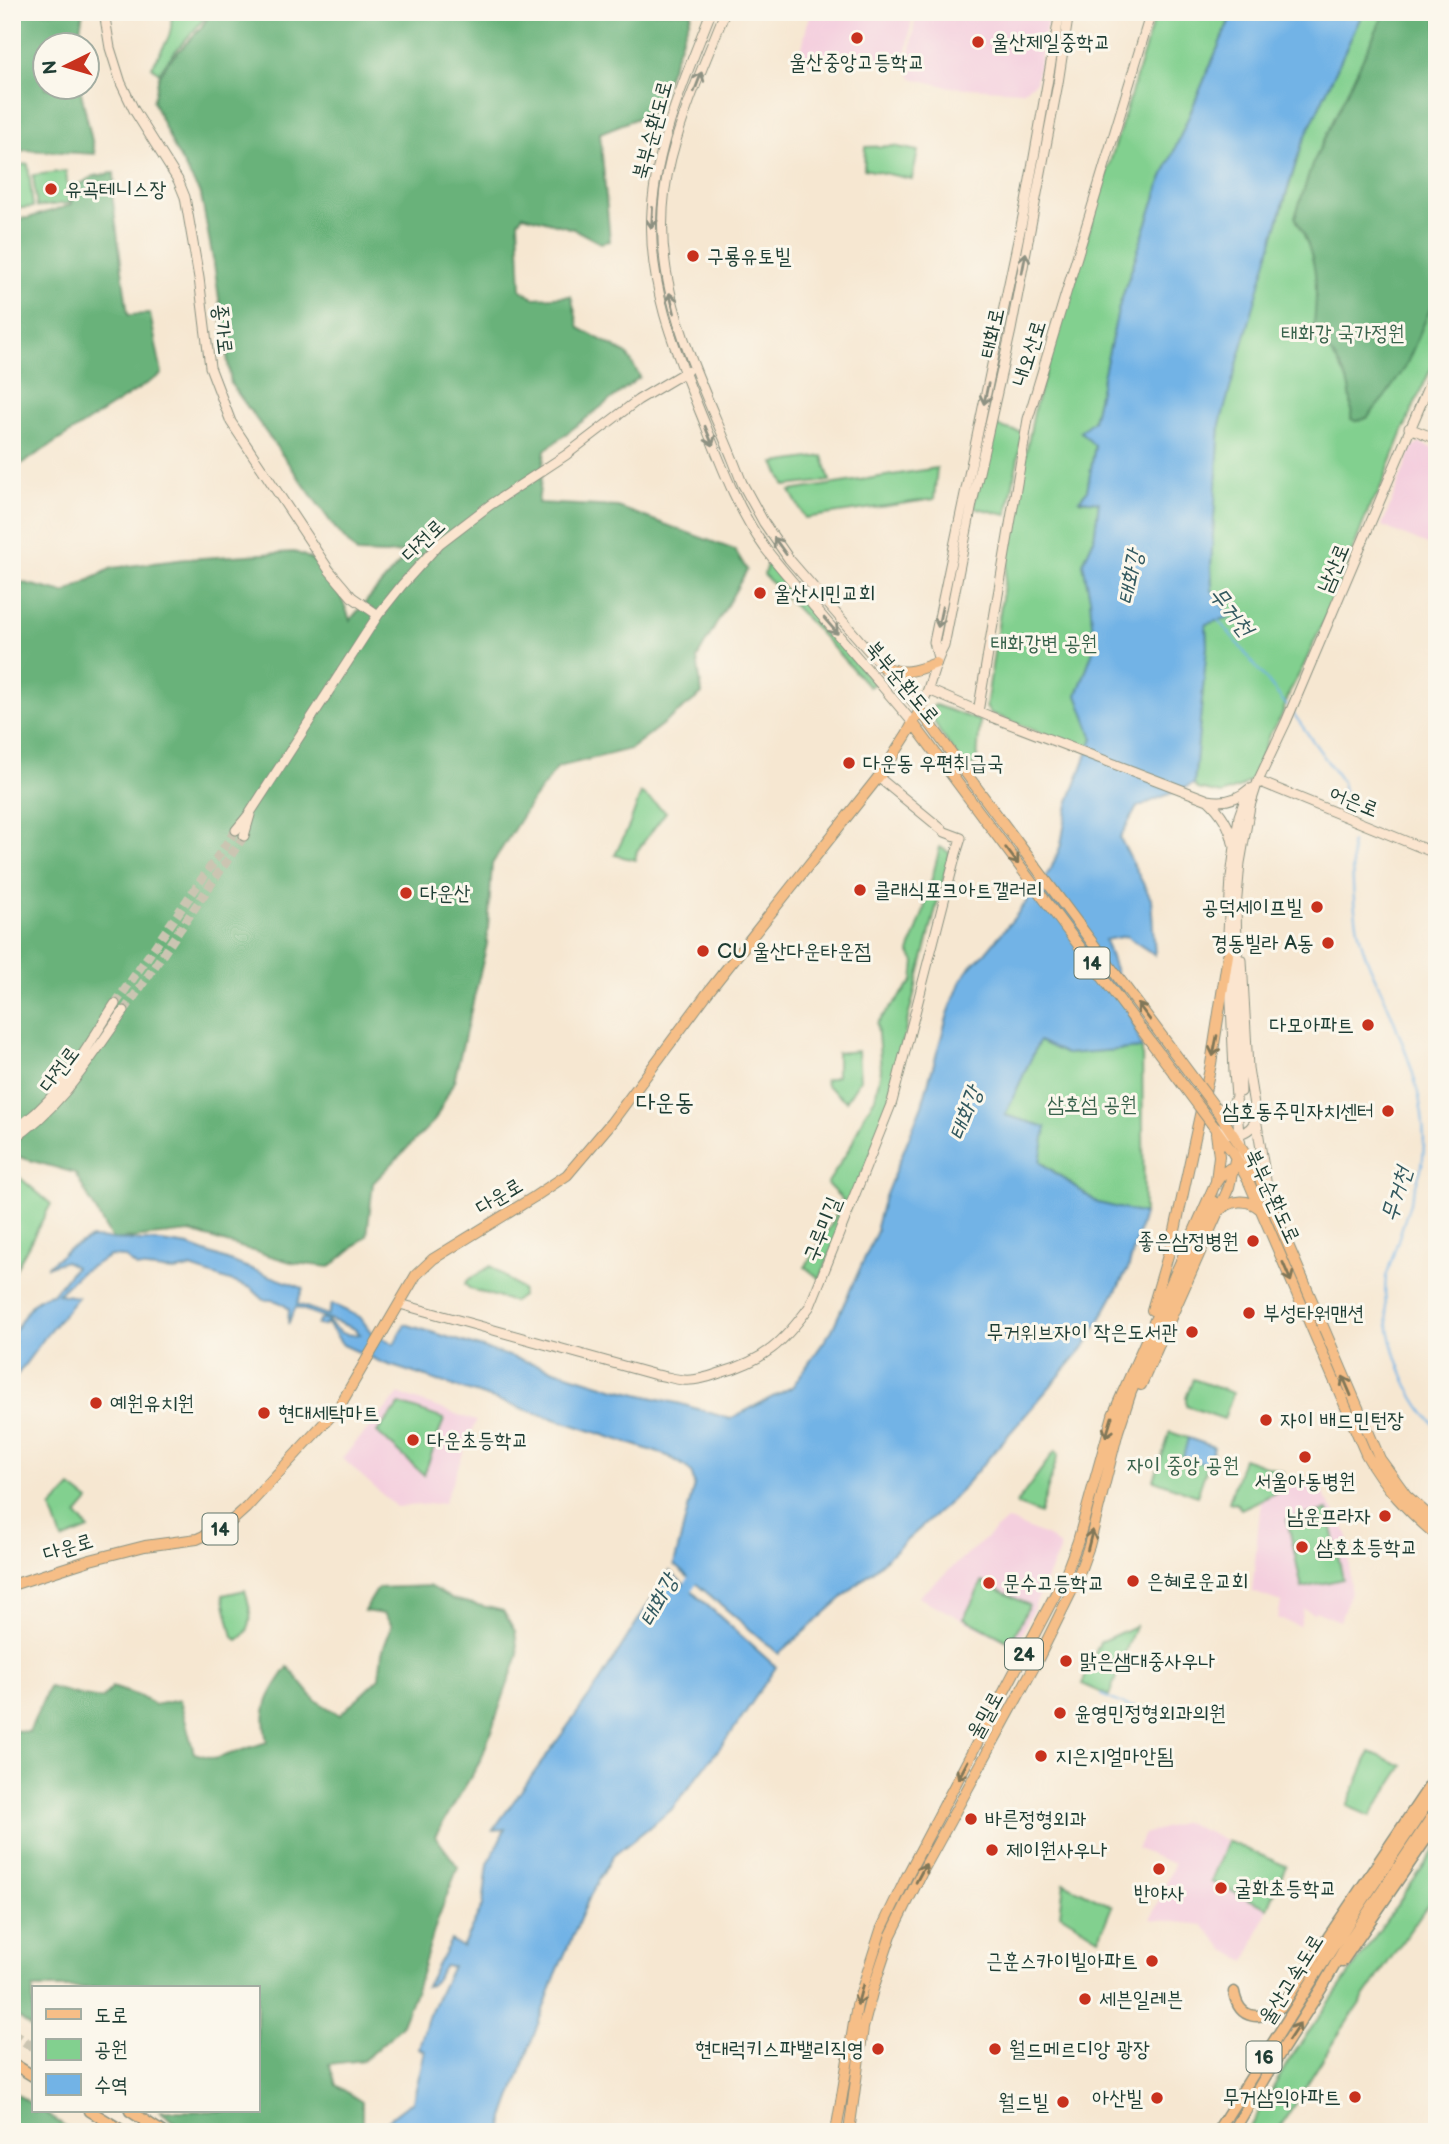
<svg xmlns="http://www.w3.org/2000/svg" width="1449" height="2144" viewBox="0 0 1449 2144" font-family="'Balsamiq Sans','Poor Story',sans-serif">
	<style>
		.built { fill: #f4cfde }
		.green { fill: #82d08f; stroke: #508662; stroke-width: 2 }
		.forest { fill: #69b27a; stroke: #447857; stroke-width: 2 }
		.water { fill: #72b3e6; stroke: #48788d; stroke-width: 2 }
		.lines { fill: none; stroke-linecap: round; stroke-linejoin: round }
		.stream { stroke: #72b3e6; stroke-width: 2 }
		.river { stroke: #72b3e6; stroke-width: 10 }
		.secondary-tunnel { stroke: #cbc5b2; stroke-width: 9; stroke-dasharray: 9 4.5; stroke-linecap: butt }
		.highway-tunnel { stroke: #cbc5b2; stroke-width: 10; stroke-dasharray: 10 5; stroke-linecap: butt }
		.secondary-casing { stroke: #8a9282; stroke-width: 11 }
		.primary-casing { stroke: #8a9282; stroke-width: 12 }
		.highway-casing { stroke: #8a9282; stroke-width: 13 }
		.secondary { stroke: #fbe5cf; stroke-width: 9 }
		.primary { stroke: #f6be87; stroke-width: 10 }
		.highway { stroke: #f6be87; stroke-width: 10 }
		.primary-bridge-casing { stroke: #8a9282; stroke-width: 12; stroke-linecap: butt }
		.primary-bridge { stroke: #f6be87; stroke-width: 10 }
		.oneway { stroke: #8d9182 }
		.oneway2 { stroke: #807759 }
		.poi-dot { fill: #c8321e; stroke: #fbf7ec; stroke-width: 2.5 }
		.labels { text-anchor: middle; stroke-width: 6; stroke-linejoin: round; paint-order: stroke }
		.shield { fill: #fbf7ec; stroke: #61756b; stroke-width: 2 }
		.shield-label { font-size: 19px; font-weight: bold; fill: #1f3d34 }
		.poi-label { font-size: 21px; fill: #1f3d34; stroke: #fbf7ec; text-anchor: start }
		.street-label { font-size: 21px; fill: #1f3d34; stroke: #fbf7ec }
		.park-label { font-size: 21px; fill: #38624b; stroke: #fbf7ec }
		.water-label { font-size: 23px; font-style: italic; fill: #345a60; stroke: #fbf7ec }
		.quarter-label { font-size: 24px; fill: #1f3d34; stroke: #fbf7ec }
	</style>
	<rect width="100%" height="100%" fill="#fbf7ec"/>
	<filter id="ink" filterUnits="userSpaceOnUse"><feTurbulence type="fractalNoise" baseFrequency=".0143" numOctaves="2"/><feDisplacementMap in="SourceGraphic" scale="14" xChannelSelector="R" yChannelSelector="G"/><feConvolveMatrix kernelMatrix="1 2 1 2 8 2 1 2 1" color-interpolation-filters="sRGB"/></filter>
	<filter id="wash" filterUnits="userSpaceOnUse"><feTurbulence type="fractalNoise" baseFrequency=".00686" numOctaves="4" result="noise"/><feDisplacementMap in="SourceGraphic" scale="28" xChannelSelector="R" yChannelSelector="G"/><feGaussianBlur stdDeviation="1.57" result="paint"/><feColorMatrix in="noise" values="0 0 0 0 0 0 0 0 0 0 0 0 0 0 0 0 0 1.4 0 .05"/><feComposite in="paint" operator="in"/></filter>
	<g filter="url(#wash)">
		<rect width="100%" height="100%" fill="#f6e7d1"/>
		<path class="built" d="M810,12H913L905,65L844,53L808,64L799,61Z
			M916,12H1049L1036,82L1022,91L949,87L912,78L908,71Z
			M1420,443L1437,450V549L1382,526L1413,446Z
			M399,1394L476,1421L444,1503L396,1507L342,1458Z
			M1313,1478L1348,1534L1350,1593L1340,1621L1315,1611L1314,1614L1304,1609L1299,1626L1278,1618L1281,1602L1252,1592L1261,1499Z
			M1007,1520L1048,1537L1061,1547L1016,1647L918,1597Z
			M1184,1822L1286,1866L1246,1961L1225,1950L1203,1925L1151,1919L1174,1864L1137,1849L1144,1834Z"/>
		<path class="green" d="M171,12H209C193,34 173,50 159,73L152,67C163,44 174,39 171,12Z
			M1156,12H1233L1160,184L1119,307L1093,421L1095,446L1087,491L1080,501H1099L1094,539L1083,563L1090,598L1094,648L1077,695L1093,738L1088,751L990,713L986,707L1015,510L1035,407Z
			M1363,12H1437V356L1410,414L1378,494L1371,503L1338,589L1304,665L1290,691L1281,717L1269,735L1253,778L1241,787L1221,794L1198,789L1194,784L1207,646L1206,624L1230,617L1212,590L1211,565L1220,424L1249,318L1302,144Z
			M893,146L918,151L912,179L864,169L865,147Z
			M28,164L33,207L12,209V166Z
			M66,171L69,203L37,207L33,175Z
			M992,425L1023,433L1007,515L973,507Z
			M823,456L830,481L785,486L774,463Z
			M937,468L934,499L805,518L790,491Z
			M767,563L874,684L869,687L805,617L764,575Z
			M935,705L980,721L977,761L967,770L939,731L929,711Z
			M641,793L666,812L637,851L635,860L615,855L629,826Z
			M940,847L950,853L908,1018L889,1110L820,1279L805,1267L831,1225L843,1200L827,1184L851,1146L864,1115L875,1098L881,1070L877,1023L913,981L915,962L909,952L923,913Z
			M1039,1041L1066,1054L1142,1048L1144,1214L1098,1203L1040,1161L1005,1115Z
			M858,1051L860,1080L846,1101L826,1085L825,1080L837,1076V1053Z
			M12,1171L51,1204L12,1276Z
			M491,1266L522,1290V1296L514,1302L470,1289L465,1284L468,1280Z
			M1193,1379L1233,1393L1224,1419L1186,1406V1398Z
			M400,1404L444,1419L424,1475L377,1432Z
			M1170,1432L1214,1447L1197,1496L1154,1480Z
			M1055,1451L1058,1455L1040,1514L1016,1504Z
			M1243,1458L1283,1472L1280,1491L1241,1509L1237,1504L1229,1502Z
			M71,1487L89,1501L77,1515L89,1529L62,1540L51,1508Z
			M1328,1510L1343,1579L1302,1588L1287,1519Z
			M982,1582L1029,1605L1011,1643L964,1618Z
			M245,1590C250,1607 257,1628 238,1640L233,1637L223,1595Z
			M1135,1626L1109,1696L1082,1684L1100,1642Z
			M1370,1752L1403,1766L1370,1816L1347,1806Z
			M1227,1841L1286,1866L1268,1908L1211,1882Z
			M1437,1847V1891L1334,2041L1277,2132H1247L1288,2062Z
			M1064,1883L1112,1906L1099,1938L1060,1914Z"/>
		<path class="forest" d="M12,12H83L77,45L46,46V88H80L95,154L25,150L12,153Z
			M211,12H692L655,111L600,133L610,241L600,243L574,229L523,215L518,221L521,290L533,298L571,296L579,328L627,354L640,377L545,450L538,503L618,507L735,550L747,570L697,658L702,694L630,749L558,767L529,805L492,864L487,944L454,1081L435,1120L373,1183L367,1236L330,1267L294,1263L190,1232L112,1240L75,1173L12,1155V580L65,593L112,568L186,559L294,552C329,562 339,589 350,620L410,551L386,554L357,553L335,528L231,384L215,270L201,195L174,148L153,101L159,76L168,62L200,29Z
			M1385,12H1437V293L1405,368L1384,398L1367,418L1355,421L1351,419C1354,377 1338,361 1313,332C1319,285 1318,258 1295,217L1312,165Z
			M114,173L115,193L112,194L128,315L150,314L162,374L12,470V219L28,218L71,205V189L94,176Z
			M429,1586L452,1599L503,1611L515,1631L518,1655L481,1760L435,1836L458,1867L437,1921L418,1984L401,2027L364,2060L329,2064L336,2085L362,2102V2132H188L160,2111H257V1988H33V2029L12,2013V1730L29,1732L49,1687L83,1696L102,1699L112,1687L139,1696L154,1705L180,1700L194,1753L215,1759L267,1742C259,1708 269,1693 288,1667L315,1700L340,1715L379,1678L382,1653L392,1625L384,1614L364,1611L378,1588Z
			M12,2091L33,2105V2111H42L74,2132H12Z"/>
		<path class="water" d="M1233,12H1363L1302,144L1286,194L1220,424L1211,565L1212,590L1230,617L1206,624L1207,646L1194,784L1137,807L1120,838L1151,899L1155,955L1126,936L1105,940L1142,1048L1066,1054L1039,1041L1005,1115L1046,1127L1040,1162L1098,1203L1144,1214L1128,1269L1086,1345L953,1499L779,1654L674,1565L694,1485C693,1466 682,1466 668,1456L383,1363L343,1345L327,1323L323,1326L317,1325L319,1320L325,1318C338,1332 341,1337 360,1334L353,1328L296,1307L288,1324L289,1309C281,1302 275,1299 264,1300L251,1288L191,1268L174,1271L137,1267L124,1257L110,1256L81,1272L58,1294L78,1297L48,1333L12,1382V1347L15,1342L12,1336C22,1320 32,1295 53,1294L75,1267L65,1261L46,1267L69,1249L91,1238L161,1242L189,1246L303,1288L297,1304L328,1315L332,1304L360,1317L371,1332L394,1344L405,1324L616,1389L681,1404L730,1419L792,1387L832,1330L877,1231L876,1227L882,1204L922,1105L948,1014L960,983L969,968L985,953L1015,917L1051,869L1061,845L1068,804L1093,738L1077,695L1094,648L1090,598L1083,563L1094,539L1099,502L1079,500L1087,491L1095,446L1080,431L1093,421L1119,307L1160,184Z
			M1188,1438L1214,1447L1207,1465L1183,1457Z
			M669,1571L776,1667L732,1732L671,1810L613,1856L590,1896L556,1974L504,2118L503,2132H387L388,2120L413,2101L425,2051L419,2048L428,2017L452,1966H445L431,1985L426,1986L451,1940L462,1947L483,1905L488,1864L505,1829L493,1830L598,1684Z"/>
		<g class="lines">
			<path class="stream" d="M1219,620L1287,706
				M1293,713L1342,782L1348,808
				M1351,842C1353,873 1352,907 1360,937C1365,960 1377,980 1386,1001C1407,1052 1431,1110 1422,1166L1386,1277C1381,1324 1402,1394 1437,1427
				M1101,1695L1133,1708L1134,1706"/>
			<path class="river" d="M682,1600L699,1568"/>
		</g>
	</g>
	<g filter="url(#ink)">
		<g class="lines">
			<path class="secondary-tunnel" d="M115,1004L236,830
				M124,1011L244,836
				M1215,1202L1227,1171"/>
			<path class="highway-tunnel" d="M12,2033L33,2047"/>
			<defs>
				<path id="secondary" d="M104,12L110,48L121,83L134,110L178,180L185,197L199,278L210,367L231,422L329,570L352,597L378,615
					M711,12C686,76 657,141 652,210C647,287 677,355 705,424C722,467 738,510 765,548C781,569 799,589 816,609C848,647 881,684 913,723
					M725,12C706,60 684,108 671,158C642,270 692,359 733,460L742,483L764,523L789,559L920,710C930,689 933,666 944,646L973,499L1011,330L1058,83L1069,12
					M1409,428L1437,439
					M938,658L934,642L1026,202L1060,12
					M929,690L989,716L1208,800C1224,803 1237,800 1249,789
					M978,712L1028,419L1151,12
					M1258,781L1437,854
					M1208,800C1221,812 1230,827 1233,843
					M236,830L250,813L378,615L402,585L439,544L490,505L566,455L638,400L687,371
					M244,836L250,815
					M1242,960L1248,1068L1268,1193
					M1241,1092L1236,908L1240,863L1250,806L1258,781L1286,722L1437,366
					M1214,1106C1223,1111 1232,1109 1235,1099
					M1215,1127C1230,1140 1250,1136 1257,1117
					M12,1131C58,1103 86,1048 115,1004
					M12,1140C62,1107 90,1058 124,1011
					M1246,1172L1239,1134L1234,1072L1228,933L1231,877L1239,816L1244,802L1253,788
					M400,1304L656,1375C665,1376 674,1379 683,1380C694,1381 709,1377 720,1373C765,1360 783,1343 810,1306L892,1102L956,854L961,838L945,832L878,777"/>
				<path id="primary" d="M881,666C904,675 913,672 936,663
					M913,723L971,801
					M1214,1106L1255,1168L1380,1459L1406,1495L1437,1523
					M1212,1124L1233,1153L1248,1180L1366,1454C1384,1487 1408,1511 1437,1536
					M1216,1181L1219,1156L1216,1133
					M1220,1210C1232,1200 1247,1198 1260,1209
					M1152,1310L1174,1235L1211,1064L1228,955
					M1141,1385L1229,1187L1235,1160
					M12,1585L90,1560L145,1546L197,1539L226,1526L246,1508L339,1407L416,1275L433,1259L534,1197L567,1175L611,1123L709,991L884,770L907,734L920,710L974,784
					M836,2132L857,2005L881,1930L908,1874L1065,1576L1078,1541L1113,1415L1215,1184C1227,1165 1242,1158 1259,1178
					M849,2132L863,2028L873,1989L891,1935L921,1874L1034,1667L1076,1582L1089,1546L1118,1431L1131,1392L1215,1202"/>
				<path id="highway" d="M1342,1962L1437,1823
					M1234,1992C1239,2021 1261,2021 1282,2006L1437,1775
					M12,2063L33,2076
					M90,2111L125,2132
					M130,2111L162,2132
					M1217,2132L1352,1917L1437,1789
					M1233,2132L1265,2077L1321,1989L1348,1942L1437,1809"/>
			</defs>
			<use href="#secondary" class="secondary-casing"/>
			<use href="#primary" class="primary-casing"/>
			<use href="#highway" class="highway-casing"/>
			<use href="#secondary" class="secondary"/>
			<use href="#primary" class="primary"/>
			<use href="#highway" class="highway"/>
			<defs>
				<path id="primary-bridge" d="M974,784L1214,1106
					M971,801L1212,1124"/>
			</defs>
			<use href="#primary-bridge" class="primary-bridge-casing"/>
			<use href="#primary-bridge" class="primary-bridge"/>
		</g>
		<defs><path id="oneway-shaft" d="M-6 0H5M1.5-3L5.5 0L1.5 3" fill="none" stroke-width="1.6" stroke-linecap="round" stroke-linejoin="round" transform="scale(1.75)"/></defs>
		<g class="oneway">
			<use href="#oneway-shaft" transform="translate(698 82) rotate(-69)"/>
			<use href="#oneway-shaft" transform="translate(652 218) rotate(93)"/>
			<use href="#oneway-shaft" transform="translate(1024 263) rotate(-79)"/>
			<use href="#oneway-shaft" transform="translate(672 303) rotate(-104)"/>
			<use href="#oneway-shaft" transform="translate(986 394) rotate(102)"/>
			<use href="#oneway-shaft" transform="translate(709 436) rotate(68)"/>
			<use href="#oneway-shaft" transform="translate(780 546) rotate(-126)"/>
			<use href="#oneway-shaft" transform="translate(940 617) rotate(102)"/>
			<use href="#oneway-shaft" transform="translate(831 626) rotate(49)"/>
		</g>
		<g class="oneway2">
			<use href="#oneway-shaft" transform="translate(1012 856) rotate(53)"/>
			<use href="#oneway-shaft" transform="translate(1144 1012) rotate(-127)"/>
			<use href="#oneway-shaft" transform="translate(1215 1046) rotate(101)"/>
			<use href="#oneway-shaft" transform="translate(1287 1272) rotate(67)"/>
			<use href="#oneway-shaft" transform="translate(1347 1386) rotate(-113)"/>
			<use href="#oneway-shaft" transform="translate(1109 1427) rotate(107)"/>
			<use href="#oneway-shaft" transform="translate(1090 1540) rotate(-76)"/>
			<use href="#oneway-shaft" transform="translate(963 1770) rotate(118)"/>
			<use href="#oneway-shaft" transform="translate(921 1873) rotate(-62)"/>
			<use href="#oneway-shaft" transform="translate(860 1995) rotate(105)"/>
			<use href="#oneway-shaft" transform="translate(1294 2032) rotate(-57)"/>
		</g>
	</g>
	<g class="poi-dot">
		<circle cx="857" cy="38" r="7"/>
		<circle cx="978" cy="42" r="7"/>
		<circle cx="51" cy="189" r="7"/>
		<circle cx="693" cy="256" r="7"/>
		<circle cx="760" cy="593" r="7"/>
		<circle cx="849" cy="763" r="7"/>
		<circle cx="860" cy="890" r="7"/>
		<circle cx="406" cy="893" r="7"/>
		<circle cx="1317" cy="907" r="7"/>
		<circle cx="1328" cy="943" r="7"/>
		<circle cx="703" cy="951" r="7"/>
		<circle cx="1368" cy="1025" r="7"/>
		<circle cx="1388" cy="1111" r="7"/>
		<circle cx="1253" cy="1241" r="7"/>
		<circle cx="1249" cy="1313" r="7"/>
		<circle cx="1192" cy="1332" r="7"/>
		<circle cx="96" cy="1403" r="7"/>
		<circle cx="264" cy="1413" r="7"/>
		<circle cx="1266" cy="1420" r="7"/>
		<circle cx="413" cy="1440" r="7"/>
		<circle cx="1305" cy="1457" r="7"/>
		<circle cx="1385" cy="1516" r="7"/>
		<circle cx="1302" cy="1547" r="7"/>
		<circle cx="1133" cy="1581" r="7"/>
		<circle cx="989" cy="1583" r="7"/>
		<circle cx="1066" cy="1661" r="7"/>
		<circle cx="1060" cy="1713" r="7"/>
		<circle cx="1041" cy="1756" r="7"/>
		<circle cx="971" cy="1819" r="7"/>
		<circle cx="992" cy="1850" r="7"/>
		<circle cx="1159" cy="1869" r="7"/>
		<circle cx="1221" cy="1888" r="7"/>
		<circle cx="1152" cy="1961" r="7"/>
		<circle cx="1085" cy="1999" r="7"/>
		<circle cx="878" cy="2049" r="7"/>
		<circle cx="995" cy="2049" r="7"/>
		<circle cx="1355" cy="2097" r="7"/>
		<circle cx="1157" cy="2098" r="7"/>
		<circle cx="1063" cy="2102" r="7"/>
	</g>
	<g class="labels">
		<g class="shield">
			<rect x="1074.5" y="947.5" width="35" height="31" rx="5"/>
			<rect x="202.5" y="1513.5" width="35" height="31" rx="5"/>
			<rect x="1005" y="1638.5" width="38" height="31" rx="5"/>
			<rect x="1246.5" y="2041.5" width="35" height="31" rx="5"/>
		</g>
		<g class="shield-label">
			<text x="1092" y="970">14</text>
			<text x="220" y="1536">14</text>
			<text x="1024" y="1661">24</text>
			<text x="1264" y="2064">16</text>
		</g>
		<g class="poi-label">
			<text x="992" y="49">울산제일중학교</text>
			<text x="857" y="69" text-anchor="middle">울산중앙고등학교</text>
			<text x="65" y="196">유곡테니스장</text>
			<text x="707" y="263">구룡유토빌</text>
			<text x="774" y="600">울산시민교회</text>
			<text x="863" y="770">다운동 우편취급국</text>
			<text x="874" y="897">클래식포크아트갤러리</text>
			<text x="420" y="900">다운산</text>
			<text x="1303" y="914" text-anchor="end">공덕세이프빌</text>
			<text x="1314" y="950" text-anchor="end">경동빌라 A동</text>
			<text x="717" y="958">CU 울산다운타운점</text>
			<text x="1354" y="1032" text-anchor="end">다모아파트</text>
			<text x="1374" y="1118" text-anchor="end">삼호동주민자치센터</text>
			<text x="1239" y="1248" text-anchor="end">좋은삼정병원</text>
			<text x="1263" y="1320">부성타워맨션</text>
			<text x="1178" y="1339" text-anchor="end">무거위브자이 작은도서관</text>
			<text x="110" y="1410">예원유치원</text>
			<text x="278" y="1420">현대세탁마트</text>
			<text x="1280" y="1427">자이 배드민턴장</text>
			<text x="427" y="1447">다운초등학교</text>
			<text x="1305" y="1488" text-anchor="middle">서울아동병원</text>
			<text x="1371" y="1523" text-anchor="end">남운프라자</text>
			<text x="1316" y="1554">삼호초등학교</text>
			<text x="1147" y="1588">은혜로운교회</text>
			<text x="1003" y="1590">문수고등학교</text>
			<text x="1080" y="1668">맑은샘대중사우나</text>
			<text x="1074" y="1720">윤영민정형외과의원</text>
			<text x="1055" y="1763">지은지얼마안됨</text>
			<text x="985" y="1826">바른정형외과</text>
			<text x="1006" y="1857">제이원사우나</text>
			<text x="1235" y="1895">굴화초등학교</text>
			<text x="1159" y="1900" text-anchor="middle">반야사</text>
			<text x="1138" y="1968" text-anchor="end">근훈스카이빌아파트</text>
			<text x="1099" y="2006">세븐일레븐</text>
			<text x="864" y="2056" text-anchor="end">현대럭키스파밸리직영</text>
			<text x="1009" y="2056">월드메르디앙 광장</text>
			<text x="1341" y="2104" text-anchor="end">무거삼익아파트</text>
			<text x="1143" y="2105" text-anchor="end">아산빌</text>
			<text x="1049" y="2109" text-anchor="end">월드빌</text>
		</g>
		<g class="street-label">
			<text transform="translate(652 130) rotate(-75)" y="7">북부순환도로</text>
			<text transform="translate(223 329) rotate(83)" y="7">종가로</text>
			<text transform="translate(992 333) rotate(-78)" y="7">태화로</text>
			<text transform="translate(1029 353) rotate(-73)" y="7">내오산로</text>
			<text transform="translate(423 540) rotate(-44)" y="7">다전로</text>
			<text transform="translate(1333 568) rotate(-67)" y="7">남산로</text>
			<text transform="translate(903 682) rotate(50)" y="7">북부순환도로</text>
			<text transform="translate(1354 801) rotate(22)" y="7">어은로</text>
			<text transform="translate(59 1069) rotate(-53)" y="7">다전로</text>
			<text transform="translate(499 1196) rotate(-31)" y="7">다운로</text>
			<text transform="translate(1273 1196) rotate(65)" y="7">북부순환도로</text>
			<text transform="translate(822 1229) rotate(-68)" y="7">구루미길</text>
			<text transform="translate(68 1547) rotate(-17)" y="7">다운로</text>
			<text transform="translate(985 1715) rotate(-61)" y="7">울밀로</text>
			<text transform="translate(1291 1979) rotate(-58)" y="7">울산고속도로</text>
		</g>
		<g class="park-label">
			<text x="1343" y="340">태화강 국가정원</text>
			<text x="1044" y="650">태화강변 공원</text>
			<text x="1092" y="1111">삼호섬 공원</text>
			<text x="1183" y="1472">자이 중앙 공원</text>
		</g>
		<g class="water-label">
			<text transform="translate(1130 577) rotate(-79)" y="8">태화강</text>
			<text transform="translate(1232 611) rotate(52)" y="8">무거천</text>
			<text transform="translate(965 1113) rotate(-69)" y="8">태화강</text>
			<text transform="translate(1396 1194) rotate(-73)" y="8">무거천</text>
			<text transform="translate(658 1600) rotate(-62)" y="8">태화강</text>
		</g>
		<g class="quarter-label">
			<text x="665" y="1110">다운동</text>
		</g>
	</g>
	<rect width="1449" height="2144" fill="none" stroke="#fbf7ec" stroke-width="42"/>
	<rect x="32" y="1986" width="228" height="126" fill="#fbf7ec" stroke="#a3ada2" stroke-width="2"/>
	<rect x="46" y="2009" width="35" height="10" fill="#f6be87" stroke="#a3ada2" stroke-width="2"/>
	<text x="94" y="2022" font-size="21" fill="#1f3d34">도로</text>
	<rect x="46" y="2039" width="35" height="21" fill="#82d08f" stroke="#a3ada2" stroke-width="2"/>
	<text x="94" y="2056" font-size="21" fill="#1f3d34">공원</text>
	<rect x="46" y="2074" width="35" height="21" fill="#72b3e6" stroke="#a3ada2" stroke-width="2"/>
	<text x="94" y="2092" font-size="21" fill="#1f3d34">수역</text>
	<g transform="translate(66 66) rotate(265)"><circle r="33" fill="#fbf7ec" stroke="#a3ada2" stroke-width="2"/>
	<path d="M0-5L12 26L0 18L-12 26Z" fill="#c8321e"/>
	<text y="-10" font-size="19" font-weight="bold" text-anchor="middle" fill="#1f3d34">N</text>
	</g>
</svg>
